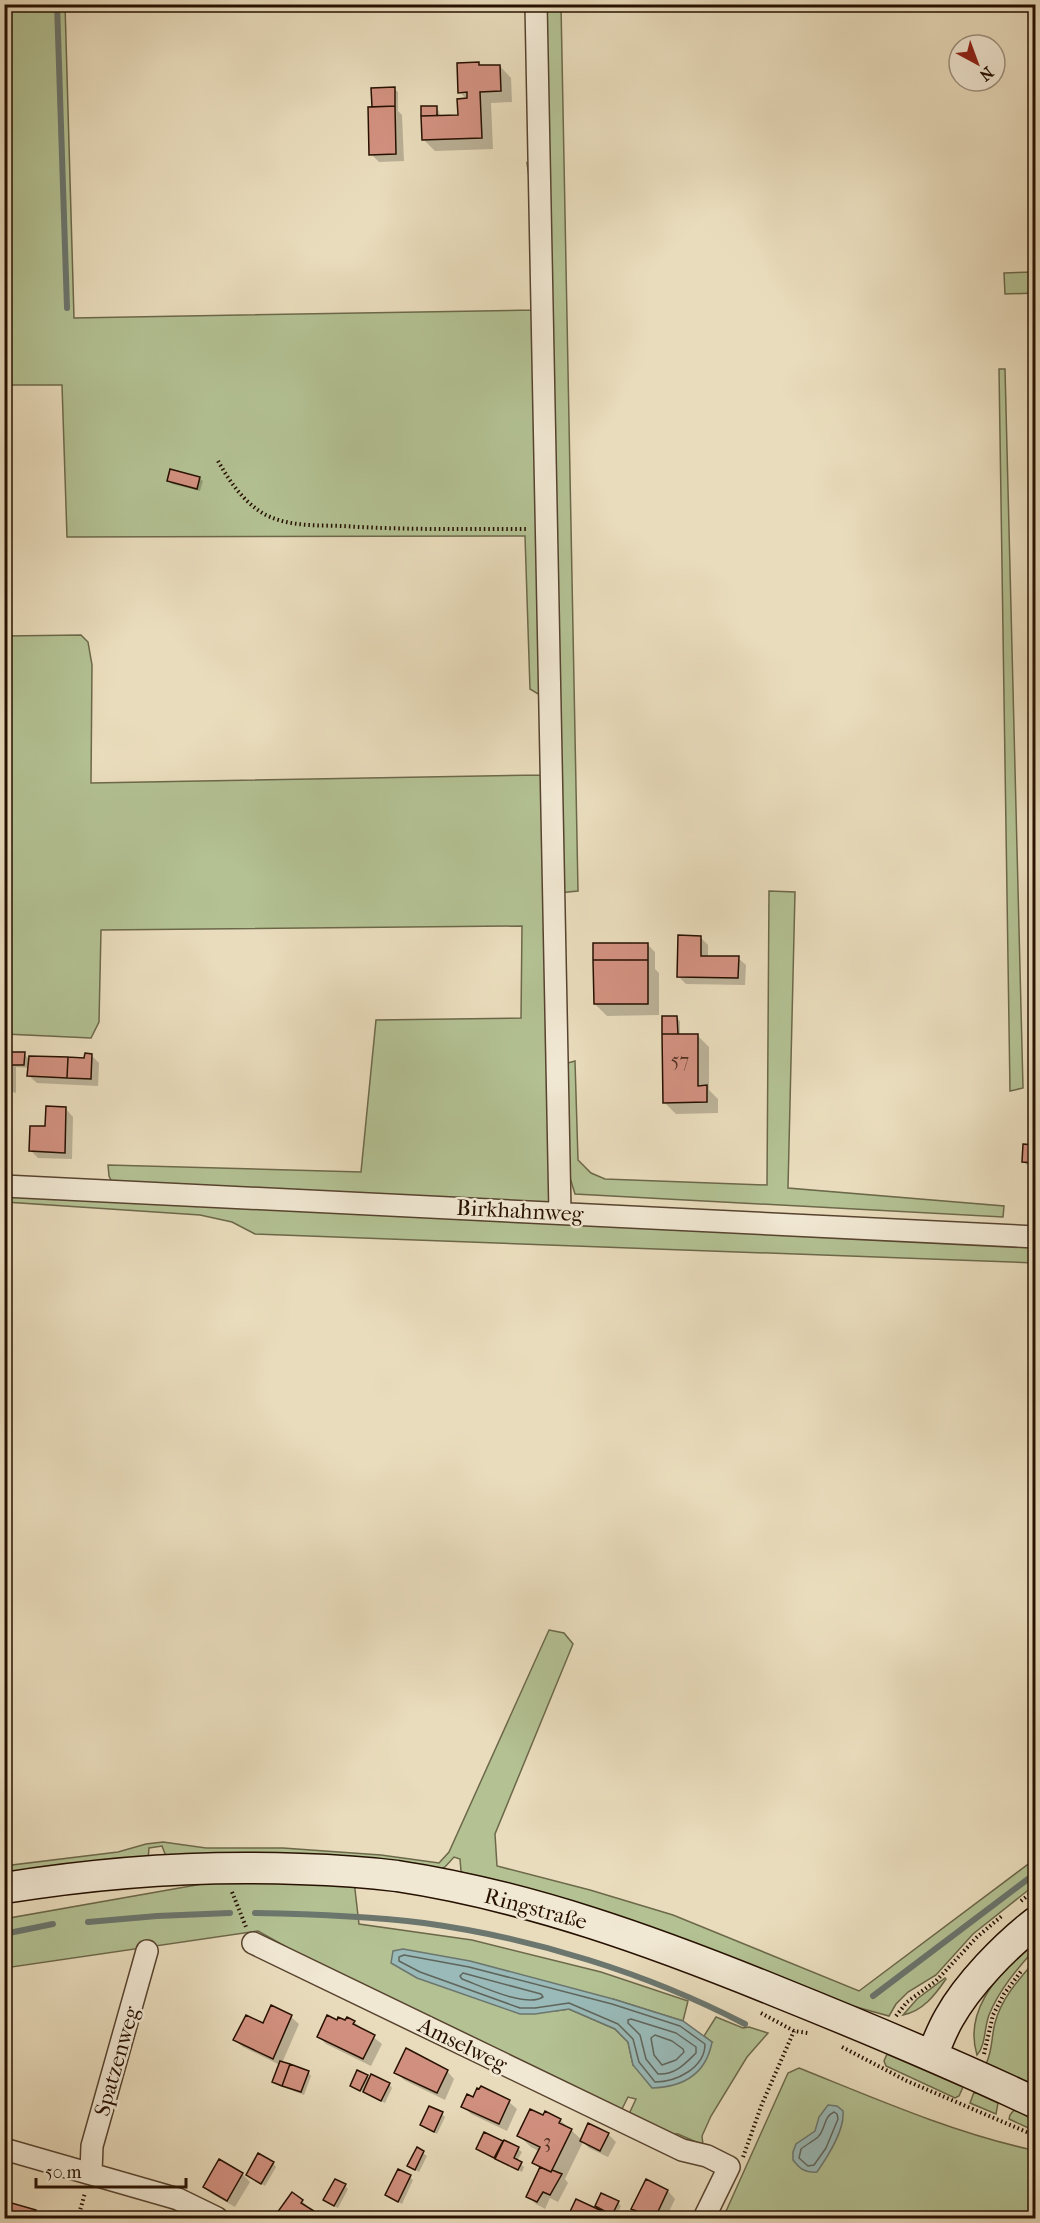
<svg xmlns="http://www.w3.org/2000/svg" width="1040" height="2223" viewBox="0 0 1040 2223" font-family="'IM FELL French Canon',serif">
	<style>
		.green { fill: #b3c193; stroke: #6c684a; stroke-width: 1.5 }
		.water { fill: #99bab8; stroke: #6b766e; stroke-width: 1.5 }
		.shadow { fill: #0003 }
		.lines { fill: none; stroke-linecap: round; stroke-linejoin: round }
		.shore { stroke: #60655c; stroke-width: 1.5 }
		.stream { stroke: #6b766e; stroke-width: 6 }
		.building { fill: #d29180; stroke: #261000; stroke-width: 1.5 }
		.street-casing { stroke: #57432f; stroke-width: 24 }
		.secondary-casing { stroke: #261000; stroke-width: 33 }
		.path { stroke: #261000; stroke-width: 4; stroke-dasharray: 1.5 3; stroke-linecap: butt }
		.street { stroke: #f1e8d3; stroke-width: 21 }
		.secondary { stroke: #f1e8d3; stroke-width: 30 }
		.labels { text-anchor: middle; stroke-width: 5; stroke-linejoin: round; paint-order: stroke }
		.number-label { font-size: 20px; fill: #513020 }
		.street-label { font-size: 22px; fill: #261000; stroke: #f1e8d3 }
	</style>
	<rect width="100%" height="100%" fill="#e9dcbc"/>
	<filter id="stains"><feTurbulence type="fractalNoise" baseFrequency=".00333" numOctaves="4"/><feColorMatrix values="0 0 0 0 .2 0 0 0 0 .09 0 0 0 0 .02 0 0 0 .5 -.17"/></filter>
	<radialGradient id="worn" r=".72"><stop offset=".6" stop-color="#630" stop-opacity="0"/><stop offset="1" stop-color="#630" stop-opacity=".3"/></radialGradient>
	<path class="green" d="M5,5H65L74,318L533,310L529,177L527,163L530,165L552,1203L112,1182L109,1176L108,1165L361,1172L376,1020L521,1018L522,926L101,930L99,1022L91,1038L5,1034V636L81,635L88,642L92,665L91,783L542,775L540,695L530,689L525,536L67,537L62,385H4Z
		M541,5H561L578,891L558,893Z
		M1035,272V293L1005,294L1004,273Z
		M999,369H1005L1023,1088L1010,1091Z
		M769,891L795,892L788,1188L1004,1206L1003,1217L575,1194L567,1168L564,1064L575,1061L578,1160L591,1173L605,1179L767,1185Z
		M4,1191L1035,1244V1263L255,1234L232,1222L200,1215L5,1202Z
		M549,1630L564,1633L573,1644L495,1834L497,1866L590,1890L673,1915L859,1991L1035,1859L1036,1884L973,1934L936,1975L908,1992L896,2004L889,2016L849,2005L769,1972L665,1933L465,1876L461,1871L460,1859L454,1857L445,1867L438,1870L167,1859L162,1846L149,1848L148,1860L5,1874L4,1866L118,1852L146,1844L163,1842L206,1848H283L381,1855L439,1863L449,1852Z
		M236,1878L354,1881L359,1924L472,1940L601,1972L688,2001L683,2021L613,1999L555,2011L569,2009L615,2029L628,2042L633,2065L712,2042L704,2036L716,2017L743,2028L749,2027L768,2033L747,2057L711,2116L702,2136L703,2145L678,2134H666L629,2114L636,2099L628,2097L622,2109L617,2111L333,1973L258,1931L5,1968L4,1919Z
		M1035,1937V1949C1017,1969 999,1990 989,2015C984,2028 986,2045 977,2055C962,2006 1005,1970 1035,1937Z
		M1035,1961V2089L986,2064C993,2049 991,2038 995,2023C1001,1999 1019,1979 1035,1961Z
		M945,1978L946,1979C935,1995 923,2011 903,2015L917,1999Z
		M887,2054L963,2087L959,2096L955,2098L886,2066L884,2061Z
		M799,2068C874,2098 949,2131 1028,2149L1035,2159V2218H723L788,2073Z
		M974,2092L998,2103L996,2114L970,2103Z
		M1014,2110L1035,2118V2131L1009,2119L1010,2115Z"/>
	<path class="water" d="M403,1949L470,1961L613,1999L683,2021L712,2042C706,2074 684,2087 652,2088L633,2065L628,2042L615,2029L569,2009L535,2014H520L417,1978L391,1963L393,1951Z
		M828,2105L837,2106L843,2111C845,2130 828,2156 817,2172C805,2173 800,2169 793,2160V2152L796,2144L815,2131L819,2117Z"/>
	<path class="shadow" d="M478,64L481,67L500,66L511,78L512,102L491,103L493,149L435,151L423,139L436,108L439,111L440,117H459L467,100L460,92Z
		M394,89L398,92V111L402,115L404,161L379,162L371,154L373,108Z
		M199,478L203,481L200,491L172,484L168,480Z
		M700,937L708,945V957L738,958L746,965L745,985L686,984L679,977Z
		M647,944L655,952V969L659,973V1015L607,1016L595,1004Z
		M677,1018L680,1021V1035H697L709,1047V1090L718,1099V1113L676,1114L664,1102Z
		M4,1054H24L30,1060H86L91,1055L99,1063L98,1086L37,1083L29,1076V1068L16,1067V1093L12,1092V1102H4Z
		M66,1109L73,1117L72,1159L38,1158L30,1150Z
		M1034,1147L1036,1165H1027L1024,1162Z
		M291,2017L299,2024L282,2063L308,2072L311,2076L304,2095L278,2085L274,2082L280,2065L243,2047L235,2040L263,2025Z
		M354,2022L382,2044L371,2066L326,2044L319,2037Z
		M447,2071L454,2079L445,2100L404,2080L396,2072Z
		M367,2076L370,2079L389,2084L392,2088L385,2103L351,2086Z
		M481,2088L509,2102L517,2109L507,2131L471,2114L463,2106L473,2099Z
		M442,2114L445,2117L437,2134L422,2125Z
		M544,2117L560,2120L582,2140L608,2134L616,2142L608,2157L589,2148L583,2142L565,2179L568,2183L558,2202L550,2198L545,2209L536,2204L528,2196L541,2170L534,2163L540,2152L531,2147L519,2136Z
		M485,2134L518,2149L522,2152L517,2161L524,2167L522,2172L478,2149Z
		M417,2149L427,2156L419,2172L409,2166Z
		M219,2161L242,2174L250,2182L235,2207L212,2194L205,2187Z
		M273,2163L276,2167L265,2186L248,2175Z
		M410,2177L413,2180L402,2204L387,2195Z
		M647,2181L668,2191L675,2199L666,2218H645L633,2209Z
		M345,2186L348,2189L338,2208L328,2203Z
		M302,2201L320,2218H278L276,2217Z
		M577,2201L604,2213L597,2206L618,2203L621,2206L615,2218H568Z
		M35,2212L42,2218H4V2216Z"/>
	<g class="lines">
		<path class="shore" d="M404,1955L469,1967L612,2004L680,2026L705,2044C705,2068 676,2082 655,2082L639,2062L633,2039L618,2024L569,2003L535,2008H520L420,1972L399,1961V1957Z
			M463,1973L541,1994L543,1997C526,2008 481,1986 462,1979L460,1976Z
			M631,2019L676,2033L696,2047V2053C685,2064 675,2075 658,2074L646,2059L640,2035L628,2023V2020Z
			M655,2035L672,2041L683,2049L684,2052L676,2060L662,2065L654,2055L651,2038Z
			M834,2112L837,2114L838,2119L826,2148L814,2165L808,2166L799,2158L801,2149C806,2145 813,2141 818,2137C826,2129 823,2117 834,2112Z"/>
		<path class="stream" d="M57,4L67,308
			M255,1913C311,1914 368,1916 424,1923C533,1938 647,1973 745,2024
			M88,1922L157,1916L230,1913
			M4,1934L53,1924
			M873,1996L1036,1873"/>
	</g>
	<path class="building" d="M479,62V65H500L501,91L480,92L482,138L422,140L421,116L458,115L457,99L467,98V92L458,93L457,63Z
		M395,87V106L372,107L371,88Z
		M395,106L396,154L369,155L368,107Z
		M421,106H437V116H421Z
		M170,469L200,477L197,489L167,481Z
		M678,935L701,936V956H739L738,978L677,977Z
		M593,943H648V960H593Z
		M593,960H648V1004H594Z
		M662,1016H677L678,1034H662Z
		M662,1034H698V1086L707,1085V1102L663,1103Z
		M4,1052H10L9,1086L4,1085Z
		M10,1052H25L24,1065H9Z
		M85,1053L92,1054L91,1079L67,1078L68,1057L84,1058Z
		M29,1056L68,1057L67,1078L27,1076Z
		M4,1085L9,1086V1099H4Z
		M46,1106L66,1107L65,1153L29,1151L30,1126H45Z
		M1023,1144L1035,1145L1034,1163L1022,1162Z
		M271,2005L292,2015L273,2059L233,2040L246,2015L263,2023Z
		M327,2015L337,2020L338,2017L345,2020L347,2017L355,2021L353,2024L375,2035L363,2059L317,2037Z
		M406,2048L448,2070L437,2093L394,2073Z
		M280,2061L290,2064L282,2086L272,2082Z
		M290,2064L309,2071L301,2092L282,2086Z
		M357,2070L368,2075L360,2091L350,2086Z
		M371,2074L390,2083L381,2101L363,2092Z
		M481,2086L510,2100L499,2124L461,2107L467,2094L473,2097L477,2088L479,2089Z
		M429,2106L443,2112L434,2132L420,2125Z
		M530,2109L543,2115L545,2111L561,2119L559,2123L572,2129L551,2172L532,2163L540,2147L517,2136Z
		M588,2123L609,2133L600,2151L580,2141Z
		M484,2132L503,2141L494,2158L476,2149Z
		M504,2140L519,2147L514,2158L522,2162L518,2170L495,2159Z
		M417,2147L424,2151L415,2170L407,2166Z
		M258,2153L274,2162L261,2184L246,2175Z
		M219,2159L243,2173L227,2201L203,2187Z
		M540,2167L551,2172L552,2170L562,2174L550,2195L543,2192L537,2202L526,2197Z
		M398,2169L411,2175L398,2202L385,2195Z
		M335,2179L346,2184L334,2206L323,2200Z
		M646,2179L668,2190L655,2218L631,2209Z
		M292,2192L303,2200L301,2203L317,2213L319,2211L313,2218H277L274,2217Z
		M601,2193L619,2201L612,2215L595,2206Z
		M576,2199L617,2218H567Z
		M8,2202L36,2210L33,2218H4Z"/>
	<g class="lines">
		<defs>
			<path id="street" d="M536,4L560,1212
				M4,1186L1036,1237
				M253,1943L682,2150L707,2156L729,2167L704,2218
				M4,2149L178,2199L217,2218
				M91,2172L92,2146L147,1951"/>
			<path id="secondary" d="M4,1888C103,1872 201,1865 300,1869C332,1870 365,1872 397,1876C529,1896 655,1942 778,1992C865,2027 951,2063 1036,2103
				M932,2056C937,2043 942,2030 949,2018C968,1984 1005,1946 1036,1922"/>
		</defs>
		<use href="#street" class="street-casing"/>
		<use href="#secondary" class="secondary-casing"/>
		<path class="path" d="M218,461C230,482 244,503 266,515C290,527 317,525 343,526C404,530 465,529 526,529
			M232,1892L246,1927
			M1021,1901L1036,1889
			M761,2013L794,2031L808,2033
			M896,2016L907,2002L936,1981L977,1937L1003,1915
			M842,2047L907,2081L1036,2136
			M984,2054L993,2015L1004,1994L1022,1970
			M743,2157L762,2104L794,2031
			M78,2218L85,2193"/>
		<use href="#street" class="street"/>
		<use href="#secondary" class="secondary"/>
	</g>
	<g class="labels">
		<g class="number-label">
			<text x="680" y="1067">57</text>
			<text x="547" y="2148">3</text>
		</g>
		<g class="street-label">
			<text transform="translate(520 1210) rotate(3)" y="8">Birkhahnweg</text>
			<text transform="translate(536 1908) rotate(15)" y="8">Ringstraße</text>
			<text transform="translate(463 2044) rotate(26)" y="8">Amselweg</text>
			<text transform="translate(116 2061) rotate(-74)" y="8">Spatzenweg</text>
		</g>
	</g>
	<rect width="1040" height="2223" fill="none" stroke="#e9dcbc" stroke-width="24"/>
	<rect x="6" y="6" width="1028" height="2211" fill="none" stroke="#261000" stroke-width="3"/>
	<rect x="12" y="12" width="1016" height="2199" fill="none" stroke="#261000" stroke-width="1.5"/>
	<g transform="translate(977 63) rotate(139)"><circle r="28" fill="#f1e8d3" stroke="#a0927f" stroke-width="1.5"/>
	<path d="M0-4.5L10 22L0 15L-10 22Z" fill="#8f2418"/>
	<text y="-9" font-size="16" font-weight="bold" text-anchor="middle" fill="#261000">N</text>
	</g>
	<path d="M36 2178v9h150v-9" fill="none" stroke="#261000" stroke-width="3"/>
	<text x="45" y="2178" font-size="18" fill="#261000" stroke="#f1e8d3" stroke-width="4.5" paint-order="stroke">50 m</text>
	<rect width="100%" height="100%" filter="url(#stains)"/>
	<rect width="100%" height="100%" fill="url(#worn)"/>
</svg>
